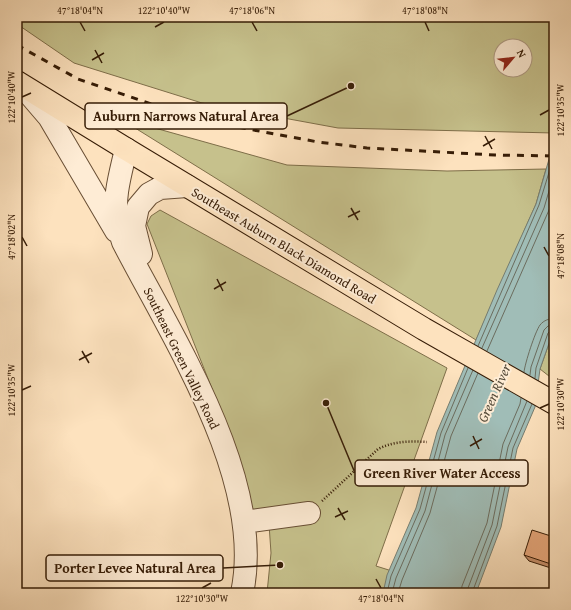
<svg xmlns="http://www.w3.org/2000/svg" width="571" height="610" viewBox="0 0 571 610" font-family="'Gentium Book Plus',serif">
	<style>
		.green { fill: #c6c18c; stroke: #7e6e49; fill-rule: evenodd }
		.water { fill: #a0bdb7; stroke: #767d70 }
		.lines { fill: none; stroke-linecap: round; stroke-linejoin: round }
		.shore { stroke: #6b6c5e; stroke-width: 1 }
		.minor-casing { stroke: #684e34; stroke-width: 24 }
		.major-casing { stroke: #361c06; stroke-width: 24 }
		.path { stroke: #361c06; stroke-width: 2.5; stroke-dasharray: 1 2; stroke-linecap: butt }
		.minor { stroke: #feecd5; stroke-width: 22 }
		.major { stroke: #fde2be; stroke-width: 22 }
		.rail { stroke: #361c06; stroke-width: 3; stroke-dasharray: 7 7; stroke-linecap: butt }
		.wall { fill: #c8916c; stroke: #361c06 }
		.building { fill: #e9a97d; stroke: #361c06 }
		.ticks { fill: none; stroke: #361c06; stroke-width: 1.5 }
		.labels { text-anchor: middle; stroke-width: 4; stroke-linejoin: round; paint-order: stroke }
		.street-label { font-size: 13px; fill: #361c06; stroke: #feecd5 }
		.water-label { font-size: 14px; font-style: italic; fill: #564c3b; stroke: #feecd5 }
		.leader { fill: none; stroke: #361c06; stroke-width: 1.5 }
		.callout-dot { fill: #361c06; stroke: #feecd5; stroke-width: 1.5 }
		.callout { fill: #feecd5; stroke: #361c06; stroke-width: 1.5 }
		.callout-label { font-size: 14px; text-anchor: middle; font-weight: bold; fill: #361c06 }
		.neatline { fill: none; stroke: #361c06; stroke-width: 1.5 }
		.ticks-label { font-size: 10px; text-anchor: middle; fill: #361c06 }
	</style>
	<rect width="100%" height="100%" fill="#fde2be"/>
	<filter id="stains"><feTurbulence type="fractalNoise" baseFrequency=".005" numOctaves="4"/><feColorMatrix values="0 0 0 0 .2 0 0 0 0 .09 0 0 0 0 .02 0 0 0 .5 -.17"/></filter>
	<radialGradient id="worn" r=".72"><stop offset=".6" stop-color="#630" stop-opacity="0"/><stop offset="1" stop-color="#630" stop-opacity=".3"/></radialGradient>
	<path class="green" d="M17,17H554V133L338,128L202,103L74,63L17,24ZM501,46H525V70H501Z
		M119,118L287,165L447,171L546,169L536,204L476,340Z
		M160,210L447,368L376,566L462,593H267L271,553L269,524L253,519L231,437L147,224L151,216Z
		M554,329V380L540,369Z"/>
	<path class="water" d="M554,142V329L540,369L535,407L517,449L501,527L476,593H383L387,575L416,508L437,432L497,290L536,204Z"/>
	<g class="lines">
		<path class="shore" d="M478,346L539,205L554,156
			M482,348L544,208L554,174
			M487,351L549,210L554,195
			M524,372C525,363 535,332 540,325C544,320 549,319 554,318
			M530,375L531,367L544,330L548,326L554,324
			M535,378L536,368L548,333L551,330H554
			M387,593L391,576L420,509L441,433L468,368
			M392,593L396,578L425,511L445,435L473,370
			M398,593L402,580L430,513L451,436L478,373
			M461,593L462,586L487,523L503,444L520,404L521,398
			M467,593L468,588L492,525L508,447L527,401
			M472,593L497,526L513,448L532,404"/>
		<defs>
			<path id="minor" d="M25,89L49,117L116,231
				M126,149C121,172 113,197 117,221C118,228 121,235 123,242C173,339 266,481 242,593
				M141,254L134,226L138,207L149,194L160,188L187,186
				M244,522L309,513"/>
			<path id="major" d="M17,82L126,149L424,329L554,403"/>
		</defs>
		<use href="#minor" class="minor-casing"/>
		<use href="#major" class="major-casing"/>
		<path class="path" d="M322,501L378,449C394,441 410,441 427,442"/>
		<use href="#minor" class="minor"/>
		<use href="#major" class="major"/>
		<path class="rail" d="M17,45L78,79L172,111L221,124L318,142L367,148L495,155L554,156"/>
	</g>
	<path class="wall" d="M554,537V569L529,561L524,555Z"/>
	<path class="building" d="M532,530L554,537V565L524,555Z"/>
	<path class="ticks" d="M80,22L85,31M252,22L257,31M425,22L429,31M155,27L164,22M95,50L102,63M92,60L104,53M22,97L31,93M540,115L549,110M485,136L492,149M483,146L495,139M351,208L358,220M348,217L360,211M22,237L27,246M544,247L549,256M217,279L223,291M214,289L226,282M82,351L89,363M79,360L92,353M22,390L31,386M540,408L549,404M473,436L479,449M470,446L482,439M338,508L345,520M335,517L348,511M376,579L381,588M202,588L211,583"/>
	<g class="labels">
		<g class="street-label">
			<text transform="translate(284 245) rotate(31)" y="5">Southeast Auburn Black Diamond Road</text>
			<text transform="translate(182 358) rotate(64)" y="5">Southeast Green Valley Road</text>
		</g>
		<g class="water-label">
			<text transform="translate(494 393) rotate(-66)" y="5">Green River</text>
		</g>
	</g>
	<path class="leader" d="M351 86L287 116M326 403L355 473M280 565L223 568"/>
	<g class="callout-dot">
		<circle cx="351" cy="86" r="4"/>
		<circle cx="326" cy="403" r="4"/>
		<circle cx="280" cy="565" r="4"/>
	</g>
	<g class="callout">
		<rect x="85" y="103" width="202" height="26" rx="4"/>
		<rect x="355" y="460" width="173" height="26" rx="4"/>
		<rect x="46" y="555" width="177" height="26" rx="4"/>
	</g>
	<g class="callout-label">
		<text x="186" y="121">Auburn Narrows Natural Area</text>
		<text x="442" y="478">Green River Water Access</text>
		<text x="135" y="573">Porter Levee Natural Area</text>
	</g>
	<rect width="571" height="610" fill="none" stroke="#fde2be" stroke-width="44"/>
	<g transform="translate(513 58) rotate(62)"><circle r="19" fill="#feecd5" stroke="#ae9982"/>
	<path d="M0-3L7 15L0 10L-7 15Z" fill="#8f2418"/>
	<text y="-6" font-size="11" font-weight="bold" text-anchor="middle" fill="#361c06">N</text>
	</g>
	<rect x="22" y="22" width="527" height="566" class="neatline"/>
	<g class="ticks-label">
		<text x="80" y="14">47°18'04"N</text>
		<text x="164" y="14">122°10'40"W</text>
		<text x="252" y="14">47°18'06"N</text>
		<text x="425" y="14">47°18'08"N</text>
		<text transform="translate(11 97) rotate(-90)" y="4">122°10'40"W</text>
		<text transform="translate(560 110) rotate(-90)" y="4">122°10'35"W</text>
		<text transform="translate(11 237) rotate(-90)" y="4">47°18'02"N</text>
		<text transform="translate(560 256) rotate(-90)" y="4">47°18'08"N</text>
		<text transform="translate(11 390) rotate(-90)" y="4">122°10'35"W</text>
		<text transform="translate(560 404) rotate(-90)" y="4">122°10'30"W</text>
		<text x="202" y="602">122°10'30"W</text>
		<text x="381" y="602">47°18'04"N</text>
	</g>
	<rect width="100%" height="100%" filter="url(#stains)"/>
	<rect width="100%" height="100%" fill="url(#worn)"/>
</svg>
